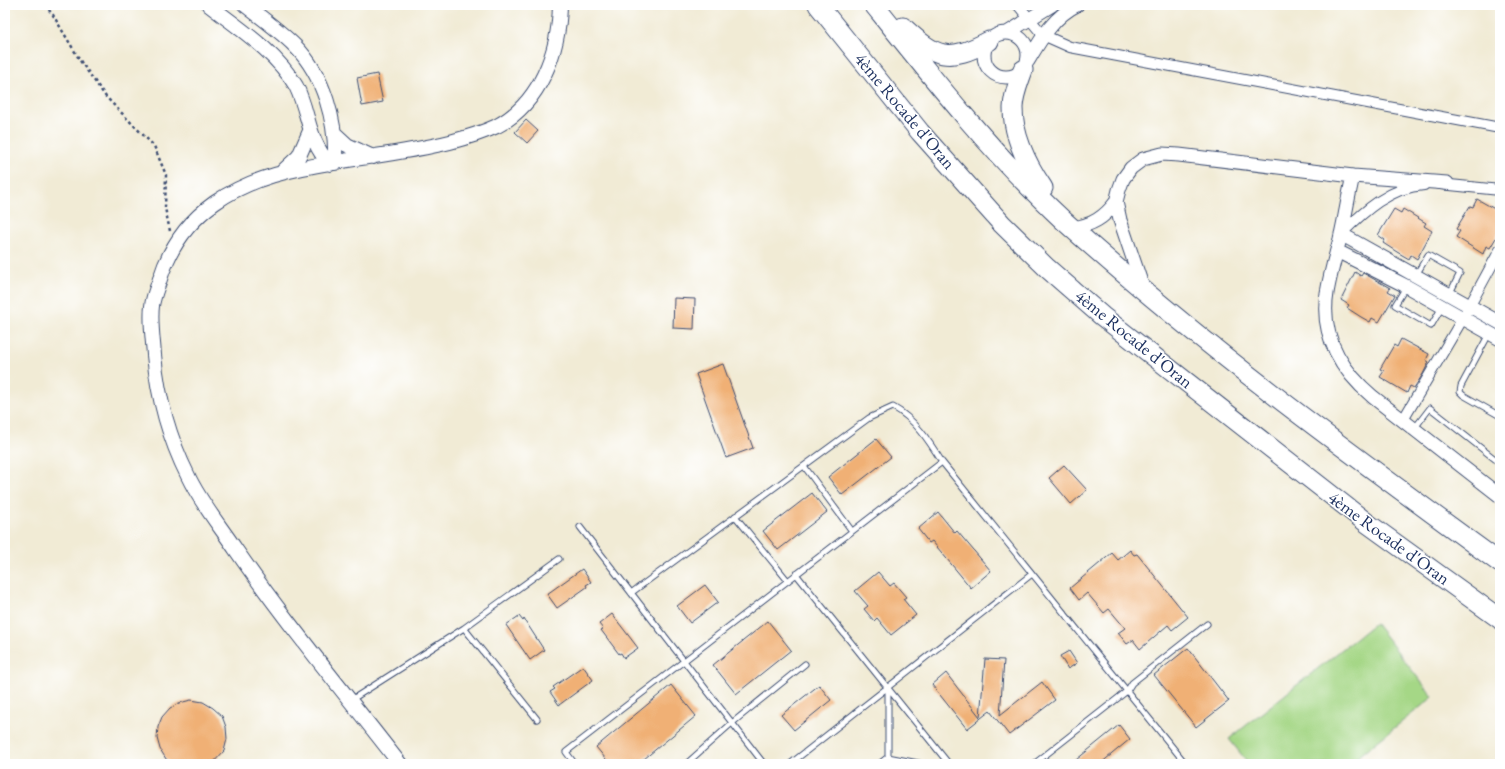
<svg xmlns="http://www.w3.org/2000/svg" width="1505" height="769" viewBox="0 0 1505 769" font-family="'EB Garamond',serif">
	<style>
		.green { fill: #a5d786; stroke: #608372 }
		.building { fill: #f0b075 }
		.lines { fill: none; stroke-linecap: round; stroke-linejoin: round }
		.service-casing { stroke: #3b4b70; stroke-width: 7 }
		.minor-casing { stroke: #3b4b70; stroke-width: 12 }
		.tertiary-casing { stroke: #3b4b70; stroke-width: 15 }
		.secondary-casing { stroke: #3b4b70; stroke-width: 16 }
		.motorway-casing { stroke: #3b4b70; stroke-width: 21 }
		.path { stroke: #3b4b70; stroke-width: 2.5; stroke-dasharray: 3 3; stroke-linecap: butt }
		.service { stroke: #fff; stroke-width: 5 }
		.minor { stroke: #fff; stroke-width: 10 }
		.tertiary { stroke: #fff; stroke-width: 13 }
		.secondary { stroke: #fff; stroke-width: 14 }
		.motorway { stroke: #fff; stroke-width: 19 }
		.labels { text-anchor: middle; stroke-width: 3; stroke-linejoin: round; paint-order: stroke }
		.street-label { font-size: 18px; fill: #1b2f5e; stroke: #fff }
	</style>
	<rect width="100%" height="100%" fill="#fff"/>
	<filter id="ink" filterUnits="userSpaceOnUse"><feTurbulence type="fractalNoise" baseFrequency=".025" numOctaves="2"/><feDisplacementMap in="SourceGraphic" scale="8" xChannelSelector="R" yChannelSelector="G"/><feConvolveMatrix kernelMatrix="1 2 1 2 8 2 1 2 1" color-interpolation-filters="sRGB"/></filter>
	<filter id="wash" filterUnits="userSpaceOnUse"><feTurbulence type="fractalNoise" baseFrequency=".012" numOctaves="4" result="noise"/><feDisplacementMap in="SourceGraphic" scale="16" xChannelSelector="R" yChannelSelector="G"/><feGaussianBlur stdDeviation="0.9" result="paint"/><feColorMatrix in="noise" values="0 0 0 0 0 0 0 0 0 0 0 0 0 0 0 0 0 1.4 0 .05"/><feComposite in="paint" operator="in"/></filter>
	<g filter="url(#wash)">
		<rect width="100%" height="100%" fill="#f1ebd5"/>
		<path class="green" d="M1375,623L1433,697L1349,764H1249L1229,739Z"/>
		<g id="blocks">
			<path class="building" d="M377,74L383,102L362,106L357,78Z
				M526,120L538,131L527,143L515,132Z
				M1477,199L1500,212V231L1490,248L1486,246L1483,254L1456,237L1460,231L1456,229L1470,206L1473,207Z
				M1394,209L1401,213L1403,209L1426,223L1424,226L1432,231L1417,259L1411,255L1409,259L1397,252L1383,243L1385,240L1378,235Z
				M1355,272L1361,276L1363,273L1390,288L1388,291L1395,295L1379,322L1372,318L1370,322L1361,317L1347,308L1349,305L1341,300Z
				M674,298L695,299L694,329L673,328Z
				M1401,339L1429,354L1426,360L1429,362L1423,374L1414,388L1410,386L1407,393L1380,377L1384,371L1380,369L1394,345L1397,347Z
				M723,364L753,448L726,458L696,374Z
				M876,439L891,457L842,495L828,477Z
				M1064,465L1087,490L1071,504L1049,478Z
				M812,493L827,512L778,550L763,531Z
				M938,512L955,533L957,531L991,571L971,588L932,541L929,543L918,529Z
				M1130,550L1134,555L1137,554L1188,617L1172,630L1168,625L1140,649L1133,640L1127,644L1118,633L1125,628L1109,609L1104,613L1087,593L1079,600L1070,588L1112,553L1118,560Z
				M582,569L591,582L586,585L587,587L557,608L547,594Z
				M878,572L890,586L894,583L906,597L903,599L916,615L891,635L877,618L874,621L864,609L868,606L855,591Z
				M705,585L718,602L690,623L677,606Z
				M612,614L638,648L624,658L621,653L619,654L601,630L603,629L599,624Z
				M519,616L523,621L524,619L544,650L530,660L506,625Z
				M768,621L791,650L736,694L713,665Z
				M1188,648L1229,701L1196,727L1154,675Z
				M1069,651L1077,663L1068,669L1060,656Z
				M985,659L1004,660L1000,715L1042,682L1055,700L1009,735L990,711L967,729L932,685L946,673L980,717Z
				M583,666L593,680L559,705L550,692L555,689L553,687Z
				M671,685L696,716L638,764H610L596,747Z
				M819,685L831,700L794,730L781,715Z
				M191,700L203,702L213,708L222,716L226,727L227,739L224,751L212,764H172L166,759L160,749L157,738L158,727L162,717L170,708L179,703Z
				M1119,725L1130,739L1100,764H1071Z"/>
		</g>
	</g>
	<g filter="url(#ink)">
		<use href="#blocks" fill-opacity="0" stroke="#3b4b70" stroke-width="1"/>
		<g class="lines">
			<defs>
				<path id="service" d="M1416,275L1428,255L1460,273L1449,295
					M1406,287L1395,305L1431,326L1442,307
					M1489,334L1461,386L1460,392L1463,395L1500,416
					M1414,429L1430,408L1500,463
					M804,466L852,531
					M735,516L788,581
					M580,527L764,764
					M796,574L949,764
					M631,593L869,418L893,407C915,419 929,441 942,462
					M464,628L537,719
					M888,688V757L923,764
					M351,700L464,628L559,559
					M575,764L566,752L942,462L1186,764
					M686,764L732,723L805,664
					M790,764L1032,574
					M879,764L888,757
					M1034,764L1127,691L1132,683L1207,624"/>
				<path id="minor" d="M1018,5L1043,35L1070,47L1500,128
					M1440,184L1500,190
					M1341,234C1364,211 1390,187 1424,185
					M1403,420L1463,318L1500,250"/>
				<path id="tertiary" d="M984 55a22 22 0 1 1 44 0a22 22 0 1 1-44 0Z
					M1007,33L1052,5
					M1028,61C1041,39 1054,16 1077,5
					M1353,176C1348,197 1345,218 1340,239C1335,257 1330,275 1327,293C1320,336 1342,371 1373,397L1500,496
					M1073,228C1092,225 1104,218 1116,202
					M1341,234L1500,323
					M1337,251L1406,286L1500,339
					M1143,288L1120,220L1116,202L1119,190L1123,179L1131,168L1143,159L1162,154L1179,155L1353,176L1447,183"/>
				<path id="secondary" d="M209,5C240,29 276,52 296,86C310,114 307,140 330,164
					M245,5C262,18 280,31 295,46C324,75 337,123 335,163
					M334,133L347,145L373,157
					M283,171L299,156L310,131
					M400,764C345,693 287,624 236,550C220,526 200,502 188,476C169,438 158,398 154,355C153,339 150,322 152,306C153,297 157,288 160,279C181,211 237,181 303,168C352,158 402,154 450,142C465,138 482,133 497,126C540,103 559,52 560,5"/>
				<path id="motorway" d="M818,5L920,132L1002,224L1047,268L1102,316L1367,523L1500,619
					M874,5C934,80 994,156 1064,221C1201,345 1351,454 1500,563
					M903,27C937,58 947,63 989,41
					M1023,70C1019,82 1013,95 1013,108C1013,136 1028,166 1043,188"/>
			</defs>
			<use href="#service" class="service-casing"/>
			<use href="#minor" class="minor-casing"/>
			<use href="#tertiary" class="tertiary-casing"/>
			<use href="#secondary" class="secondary-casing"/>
			<use href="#motorway" class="motorway-casing"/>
			<path class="path" d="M45,5L53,15L81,62L106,97L154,146L166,175L165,208L170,231"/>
			<use href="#service" class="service"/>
			<use href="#minor" class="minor"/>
			<use href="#tertiary" class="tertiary"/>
			<use href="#secondary" class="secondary"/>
			<use href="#motorway" class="motorway"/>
		</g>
	</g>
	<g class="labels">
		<g class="street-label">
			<text transform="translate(905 111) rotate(50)" y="6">4ème Rocade d'Oran</text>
			<text transform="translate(1134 339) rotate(39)" y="6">4ème Rocade d'Oran</text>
			<text transform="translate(1389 538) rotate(36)" y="6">4ème Rocade d'Oran</text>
		</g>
	</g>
	<rect width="1505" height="769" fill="none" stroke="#fff" stroke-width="20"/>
</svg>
